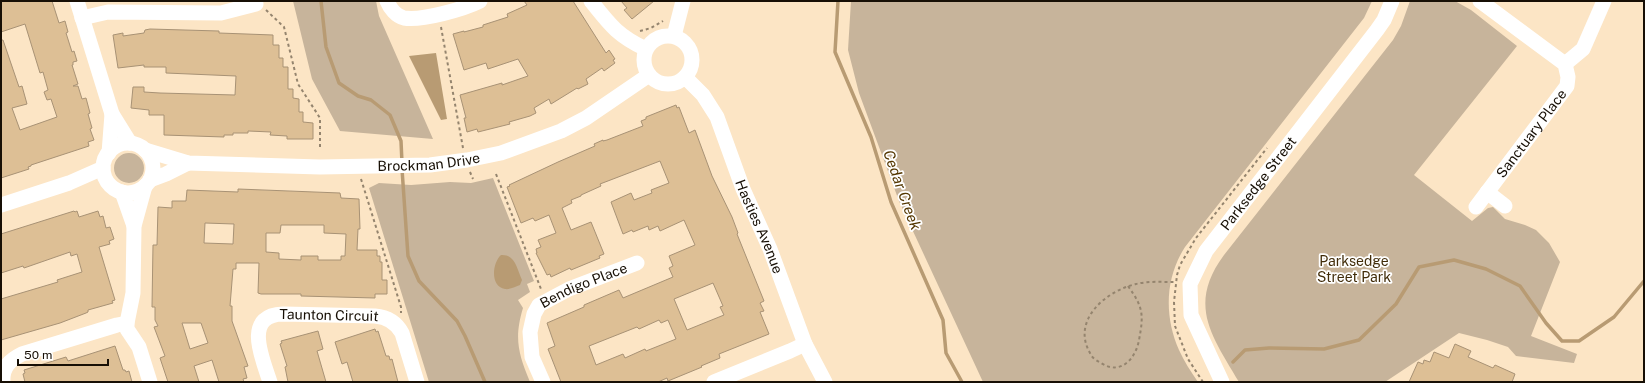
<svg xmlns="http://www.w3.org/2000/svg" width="1645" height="383" viewBox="0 0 1645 383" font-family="'Public Sans',sans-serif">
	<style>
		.green { fill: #c7b49b }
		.water { fill: #b89b73 }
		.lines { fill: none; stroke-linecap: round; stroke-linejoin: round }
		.stream { stroke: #b89b73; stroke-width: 3.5 }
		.building { fill: #ddbf95; stroke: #a89275; fill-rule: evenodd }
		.path { stroke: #94846e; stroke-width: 2; stroke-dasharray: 3 3; stroke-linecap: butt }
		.minor { stroke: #fff; stroke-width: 15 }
		.labels { text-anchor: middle; stroke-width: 3.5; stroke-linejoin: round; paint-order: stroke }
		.street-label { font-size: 14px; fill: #170f05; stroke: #fff }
		.park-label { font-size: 14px; fill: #412c09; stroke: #fff }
		.water-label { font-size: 15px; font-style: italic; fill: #543700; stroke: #fff }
	</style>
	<rect width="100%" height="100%" fill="#fce5c5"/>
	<path class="green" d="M293,1H376L379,16L433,139L340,131L312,79Z
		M851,1H1372L1364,18L1185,247C1165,278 1164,316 1179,350C1184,361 1191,372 1198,382H983L899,201L859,93L848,50Z
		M1410,1H1455L1471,10L1517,46L1414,175L1472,221L1488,208L1493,207L1505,219L1525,225L1536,230L1549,243L1560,262L1531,336L1577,354L1574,363L1516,356L1508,347L1487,340L1459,333L1385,382H1239C1212,336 1187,305 1224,255L1393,40L1401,26Z
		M114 168a15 15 0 1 1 30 0a15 15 0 1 1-30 0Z
		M493,178L534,281L527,284L530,292L518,300L523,308C514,338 518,353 530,382H429L369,188L379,183L411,185L450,182L471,183Z"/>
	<path class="water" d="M436,53L447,119L441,120L409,56Z
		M501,255C515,254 517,269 522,280L520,285C516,286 510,290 505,289C490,287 492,263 501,255Z"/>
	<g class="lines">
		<path class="stream" d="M321,1L326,47L339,83L358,96L371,100L390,115L401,141L402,163
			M838,1L835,52L871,137L891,202L943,320L946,353L962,382
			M402,169L408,256L419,281L457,321L465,336L485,382
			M1233,362L1245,350L1269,348L1324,349L1359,340L1396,304L1419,267L1454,260L1486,269L1520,286L1546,323L1562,341H1579L1614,317L1644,281"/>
	</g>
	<path class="building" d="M1,1H52L59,23L65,21L68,32L66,33L72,52L74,51L77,61L73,62V65H72L78,84L73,86H78L82,99L86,98L90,113L88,114L92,128L90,129L94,140L88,142L89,146L31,165V166L28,167L29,169L1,178V40H3L19,87L22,86L27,104L12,108L20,130L57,117L51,99L47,100L44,92L48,90L43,72L40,73L25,24L1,32Z
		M524,1H573L606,53L609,50L615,59L613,60L615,63L604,71L602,68L586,79L588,84L578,89L577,88L551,104L549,99L534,108L536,113L530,116L509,122L510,124L478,132L477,129L467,132L464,118H466L460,95L502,83V85L528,76L518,59L488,69L486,63L464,70L453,34L464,31V32L483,27V25L508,17L507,14L527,5Z
		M621,1H654L632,19L624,10L627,8Z
		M150,29L219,31V33L273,35V45H279V58H283V67H288V89H293V98L299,99V112H303V122L313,123V139H287V136L270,135L271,132L248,131V133H233V135H224V137L164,135V115H149V110L131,108L133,87H144V92L160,93L235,95L236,76L166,73V67H144V65L118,68L113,35L123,33V36L144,33L145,30Z
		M676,105L677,108L679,107L689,133L695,130L712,176L732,217L738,233L737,234L764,301L760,303L764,311L760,312L769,334L719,354L720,358L701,366L702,367L668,381L667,378L658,382H561L548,349L555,346L547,323L584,307V305L619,290L623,298L673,277L669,268L673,266L669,256L695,245L684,220L660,231L658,226L649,230L648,226L633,232L632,230L623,234L611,202L631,193L634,200L652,193L651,190L669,183L660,161L600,184L601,186L581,195V196L571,200L572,203L562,208L571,230L591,222L604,254L599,256L600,258L571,270L570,268L551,277L550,274L547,275L536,253H537L536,249L541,247L538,240L556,233L549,215L535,221L533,218L521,223L507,187L510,186L509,185L558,162L595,146L594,144L603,140V141L607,140L643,126L641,121L646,119V117ZM713,283L723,306L720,307L724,315L687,330L674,299ZM659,320L661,323L668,320L676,339L646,351L645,349L625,358L623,354L596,365L589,346L637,327L639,329Z
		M238,189L340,193L341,198L359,199L360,229H358L357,250H377V256H380V262H382V280H387V294H375V298L301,296V294H261L258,293L259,263H236V269H233L230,306H232V321L248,366L244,367L247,378L243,379L244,382H219L212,360L194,366L199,382H168L160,358L165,356L154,327L158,326L155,320V307H152L153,245H157L158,207L172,208V201H186L187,190L238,192ZM205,223L234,224L233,244L204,243ZM281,225H324V233L346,234L345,256H341V260H318V256H301V260L279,259V253L266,252V233H280ZM182,323H201L208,343L190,349Z
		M74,211L75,212L77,211L79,217L98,211L100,217L103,216L106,228L110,227L114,239L109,241L110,244L99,247L115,300L112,301L113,303L88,310V312L86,313L60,323L1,340V299L58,282L57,280L82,272L77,254L71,256L70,252L24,268L23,266L1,273V234Z
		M375,329L376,332L378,331L386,356H389L390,360L392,359L398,382H353L347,362L342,364L335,342Z
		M318,331L323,349L317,351L326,382H288L285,367L287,366L280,344L282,343L281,341Z
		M1455,344L1471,351L1468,357L1493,368L1495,365L1515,374L1512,382H1409L1418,362L1423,364L1424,360L1430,362L1434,352L1449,358Z
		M115,346L123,370H125L126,372L129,371L132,382H25L23,374L25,373L24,370L66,357L68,361Z"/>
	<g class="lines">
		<path class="path" d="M266,10L284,27L298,84L320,118V147
			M441,27L463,148
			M640,31L651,28L663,21
			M470,172L473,179
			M496,174L541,289
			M361,179L401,307V313
			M1128,286C1143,307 1144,314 1139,340C1136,358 1121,376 1101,363C1097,361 1092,358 1090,353C1071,320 1106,291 1136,284C1148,281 1162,282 1175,282
			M1203,382L1188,359L1175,326L1174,302L1177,275L1180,265L1196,238L1267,148"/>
		<g class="minor">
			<path d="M77,1L112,114L130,143"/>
			<path d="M387,1C390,8 396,16 404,18C422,21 464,9 480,1"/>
			<path d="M591,1C610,25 618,36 646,49"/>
			<path d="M82,18L108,12L221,13L256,4"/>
			<path d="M674,36L683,1"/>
			<circle cx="668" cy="60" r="24"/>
			<path d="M1565,64L1583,49L1604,1"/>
			<path id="s1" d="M685,77L703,95L717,117L743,189L770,249L805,344L825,382"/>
			<circle cx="128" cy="168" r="25"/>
			<path id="s2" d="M145,150L188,163L320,167L430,165L467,160L501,153L561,131L586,118L649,75"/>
			<path d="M109,153L112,114"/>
			<path d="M150,180L166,174L188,163"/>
			<path d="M145,186L134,226L133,293L127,323V329L139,347L150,382"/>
			<path d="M122,192L134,226"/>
			<path d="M1487,192L1505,206"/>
			<path d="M1,205L69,183L103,168"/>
			<path id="s3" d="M1476,207L1567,86L1568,77L1565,64L1480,1"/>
			<path d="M3,382C2,367 10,360 22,354L117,325L127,323"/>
			<path id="s4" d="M270,382C263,360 242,315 283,314L375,316C387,317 396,322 402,333L417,382"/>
			<path id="s5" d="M543,382L532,357L530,332L534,314L539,305L569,289L637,263"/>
			<path d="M714,382L790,351L805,344"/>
			<path id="s6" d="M1222,382L1191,315L1190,284L1206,251L1377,30L1384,20L1392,1"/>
		</g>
	</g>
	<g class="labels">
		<g class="street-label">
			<text dy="5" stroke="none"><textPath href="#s3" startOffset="92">Sanctuary Place</textPath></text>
			<text dy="5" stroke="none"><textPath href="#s2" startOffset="286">Brockman Drive</textPath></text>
			<text dy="5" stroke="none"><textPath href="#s6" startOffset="227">Parksedge Street</textPath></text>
			<text dy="5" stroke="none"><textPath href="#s1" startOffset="169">Hasties Avenue</textPath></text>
			<text dy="5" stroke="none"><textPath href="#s5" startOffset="130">Bendigo Place</textPath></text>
			<text dy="5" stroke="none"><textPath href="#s4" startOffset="131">Taunton Circuit</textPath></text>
		</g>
		<g class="park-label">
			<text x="1354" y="266">Parksedge<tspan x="1354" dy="16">Street Park</tspan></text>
		</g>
		<g class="water-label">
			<text transform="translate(902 190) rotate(70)" y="5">Cedar Creek</text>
		</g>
	</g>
	<rect width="1645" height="383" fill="none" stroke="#170f05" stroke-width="4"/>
	<path d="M18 359v6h90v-6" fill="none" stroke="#170f05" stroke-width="2"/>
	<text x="24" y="359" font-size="12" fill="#170f05" stroke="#ffffff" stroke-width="3" paint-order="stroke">50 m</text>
</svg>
